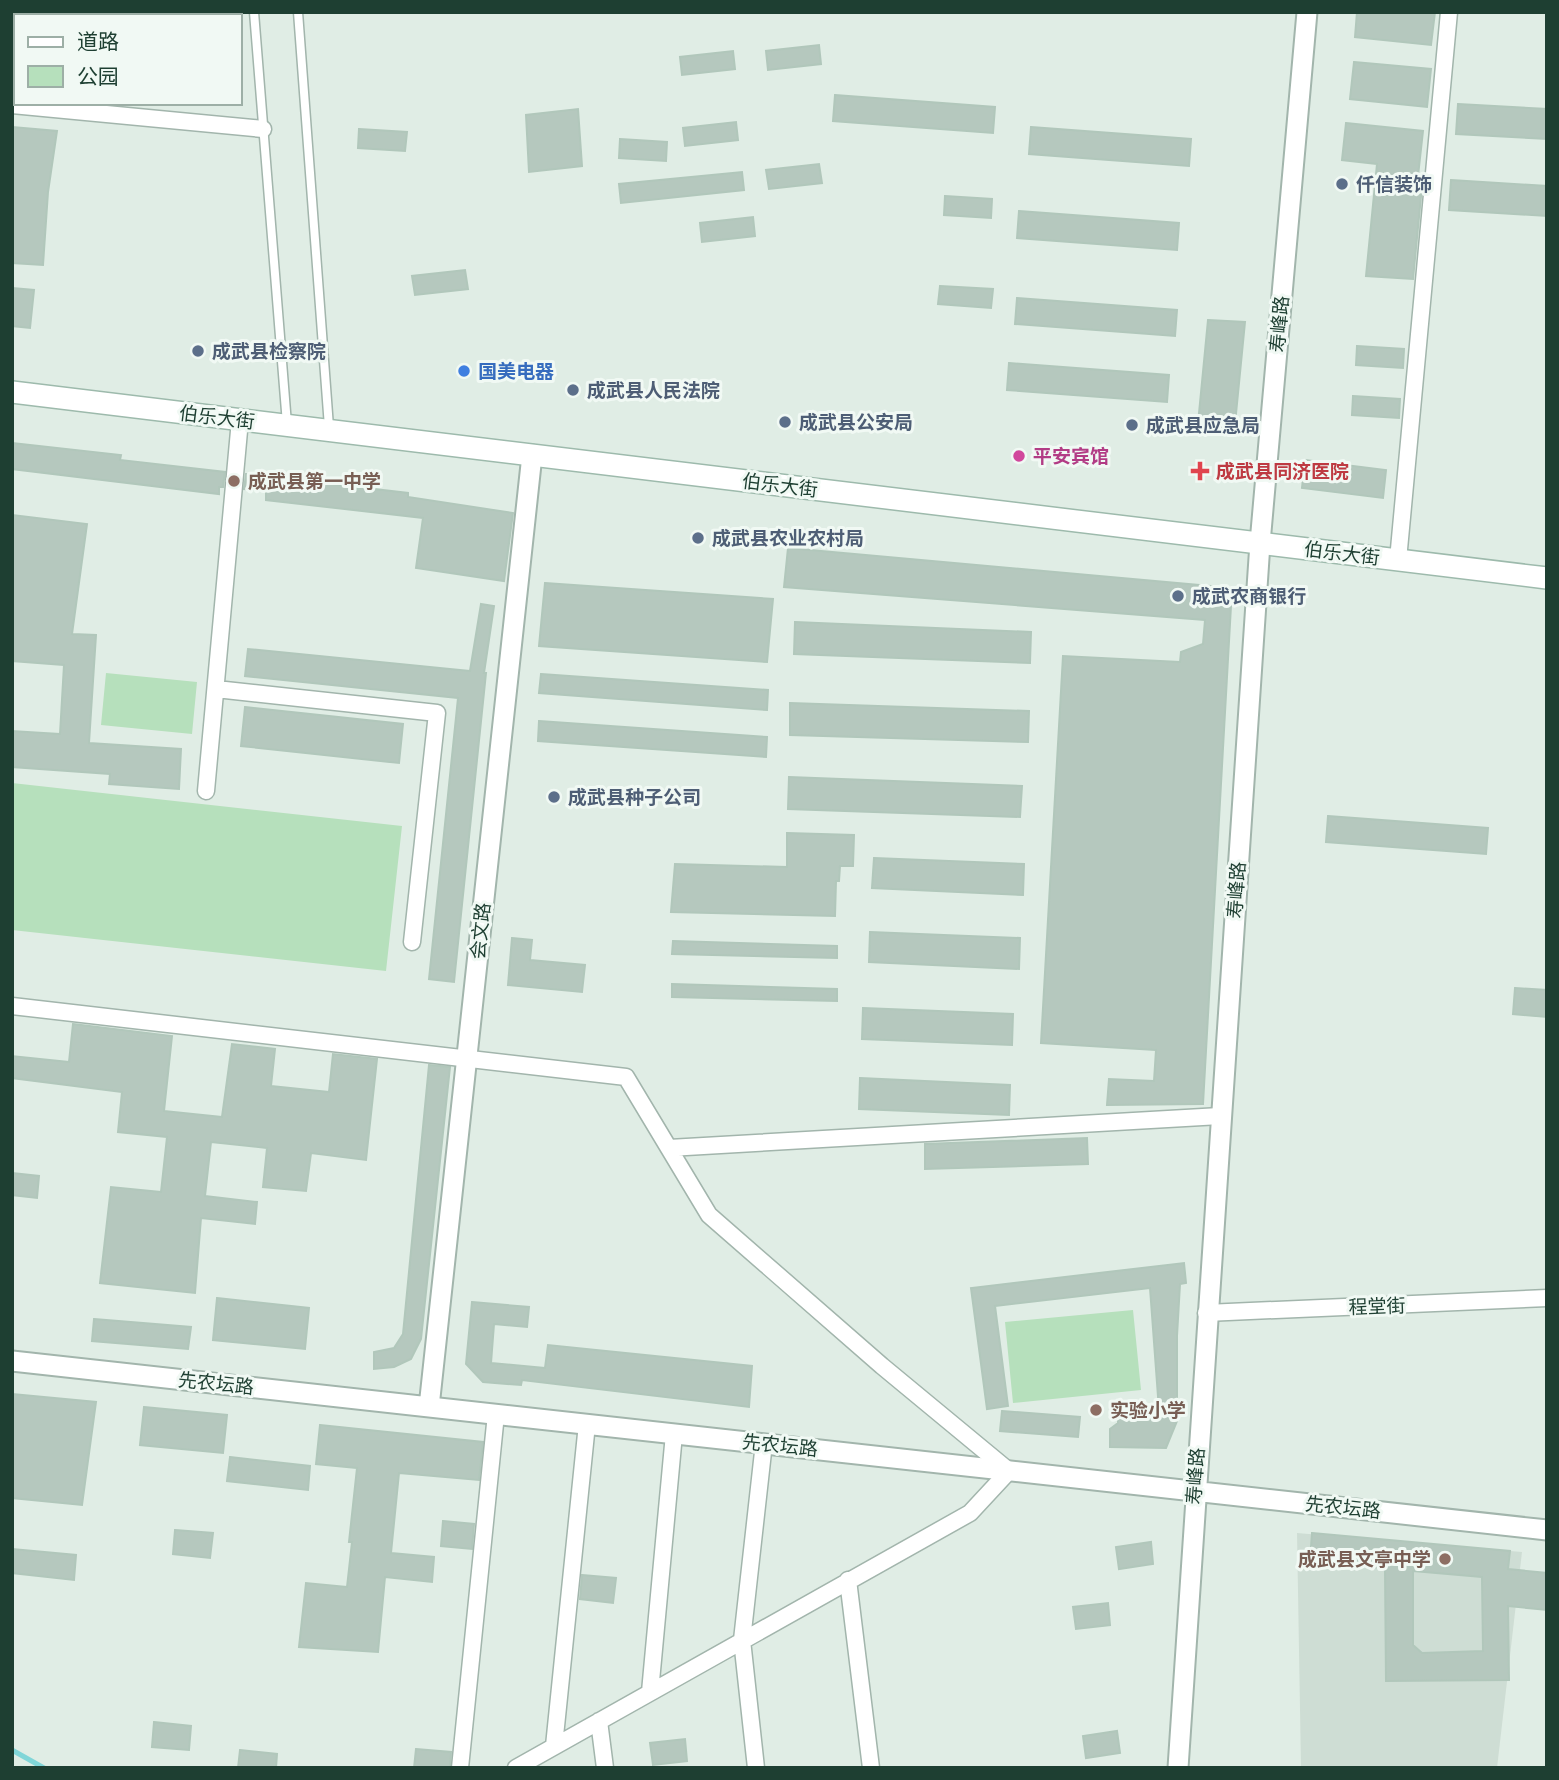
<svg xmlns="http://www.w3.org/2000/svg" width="1559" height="1780" viewBox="0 0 1559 1780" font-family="'Nunito Sans','Noto Sans SC',sans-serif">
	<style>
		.built { fill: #ceddd4 }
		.green { fill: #b6e0bc }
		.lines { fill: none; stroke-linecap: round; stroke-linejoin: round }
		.stream { stroke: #81d6d8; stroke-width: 5 }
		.building { fill: #b5c8be; stroke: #b1c7bb; stroke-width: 2; fill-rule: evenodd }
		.service-casing { stroke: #a2b5ac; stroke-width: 11 }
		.minor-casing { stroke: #a2b5ac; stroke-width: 19 }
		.tertiary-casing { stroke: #a2b5ac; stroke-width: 23 }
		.secondary-casing { stroke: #9dbaac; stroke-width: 24 }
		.service { stroke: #fff; stroke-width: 8 }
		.minor { stroke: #fff; stroke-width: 16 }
		.tertiary { stroke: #fff; stroke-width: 19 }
		.secondary { stroke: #fff; stroke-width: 21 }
		.service-dot { fill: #5c6f8a; stroke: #f1f9f4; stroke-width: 2.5 }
		.shop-dot { fill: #3f7fe0; stroke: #f1f9f4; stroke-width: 2.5 }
		.hotel-dot { fill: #d1479c; stroke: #f1f9f4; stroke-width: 2.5 }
		.health-dot { fill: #e0444e; stroke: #f1f9f4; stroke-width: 2.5 }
		.education-dot { fill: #8d6e63; stroke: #f1f9f4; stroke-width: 2.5 }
		.labels { text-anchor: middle; stroke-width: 6; stroke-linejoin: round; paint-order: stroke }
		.service-label { font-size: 19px; font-weight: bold; fill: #4e5e75; stroke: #f1f9f4; text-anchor: start }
		.street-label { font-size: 19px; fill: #1e3f32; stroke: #f1f9f4 }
		.shop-label { font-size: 19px; font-weight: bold; fill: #366cbe; stroke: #f1f9f4; text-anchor: start }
		.hotel-label { font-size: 19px; font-weight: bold; fill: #b23c85; stroke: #f1f9f4; text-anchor: start }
		.health-label { font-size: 19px; font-weight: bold; fill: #be3a42; stroke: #f1f9f4; text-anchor: start }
		.education-label { font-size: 19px; font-weight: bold; fill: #785e54; stroke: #f1f9f4; text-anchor: start }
	</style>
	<rect width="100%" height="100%" fill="#e0ede5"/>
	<path class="built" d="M1297,1533L1522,1552L1497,1768H1301Z"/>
	<path class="green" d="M106,673L197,682L192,734L101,725Z
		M12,783L402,826L386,971L12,930Z
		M1133,1310L1141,1390L1013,1403L1005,1322Z"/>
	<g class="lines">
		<path class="stream" d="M12,1750L44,1768"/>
	</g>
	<path class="building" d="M1357,12H1435L1431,45L1355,37Z
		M819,45L821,64L768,70L766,51Z
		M733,51L735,69L682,75L680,57Z
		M1354,62L1431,69L1427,107L1350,99Z
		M835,95L995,107L993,133L833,121Z
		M1458,104L1547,109V139L1456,134Z
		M578,109L582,166L529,172L526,115Z
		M736,122L738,140L685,146L683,128Z
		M1346,123L1423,131L1418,176H1423L1413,279L1366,276L1377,164L1342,160Z
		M12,127L57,131L48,192L43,265L12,263Z
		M1031,127L1191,139L1189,166L1029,154Z
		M359,129L407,132L405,151L358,148Z
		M620,139L667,142L666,161L619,158Z
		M819,164L822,183L769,189L766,170Z
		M742,172L744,190L621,203L619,184Z
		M1451,180L1547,186V216L1449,210Z
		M945,196L992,199L991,218L944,215Z
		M1019,211L1179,223L1177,250L1017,238Z
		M753,217L755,236L702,242L700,223Z
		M465,270L468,289L415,295L412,276Z
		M940,286L993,289L991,308L938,304Z
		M12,288L34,290L30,328L12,326Z
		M1017,298L1177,310L1175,336L1015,324Z
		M1208,320L1245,322L1234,434H1197Z
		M1357,346L1404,349L1403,368L1356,365Z
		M1009,363L1169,375L1167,402L1007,390Z
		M1353,396L1400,399L1399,418L1352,415Z
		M12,443L121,455L120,460L225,472L223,487H219V494L12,469Z
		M1305,460L1386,470L1383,498L1302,488Z
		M246,474L408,493V497L513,513L504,581L416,568L423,518L266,500V491L244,489Z
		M12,515L87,524L72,634L96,635L89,743L181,749L179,789L109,784L110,774L12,767V731L60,734L64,665L12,661Z
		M788,548L1232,588L1203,1104L1107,1105L1109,1079L1154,1081L1156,1050L1041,1043L1063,656L1180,662L1181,652L1203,644L1205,620L784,587Z
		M545,583L773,599L767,662L539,646Z
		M481,604L494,606L484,673H486L454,982L429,979L458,698L245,676L248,649L470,671Z
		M795,622L1031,632L1030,663L794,654Z
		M541,674L768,690L767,710L539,693Z
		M790,703L1029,711L1028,742L790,735Z
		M245,707L403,724L399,763L241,746Z
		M539,721L767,737L766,757L538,741Z
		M789,777L1022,786L1020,817L788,809Z
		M1328,816L1488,828L1486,854L1326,842Z
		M787,833L854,835L853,866H840L839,881H836L835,916L671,912L675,864L787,867Z
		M874,858L1024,864L1023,895L872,888Z
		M870,932L1020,938L1019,969L869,962Z
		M512,938L532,940L530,960L585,965L582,992L508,985Z
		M673,941L837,946V958L672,954Z
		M672,984L837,989V1001L672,997Z
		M1515,988L1547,990V1017L1513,1014Z
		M863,1008L1013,1014L1012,1045L862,1039Z
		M73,1024L172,1036L164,1111L222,1117L232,1044L275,1049L271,1086L329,1092L333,1054L377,1059L366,1160L311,1153L306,1191L263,1187L267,1148L211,1142L205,1196L257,1202L255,1224L201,1218L195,1293L100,1283L111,1187L161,1192L167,1137L118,1132L122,1092L12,1078V1056L69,1062Z
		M429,1065L450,1067L421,1339L411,1359L394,1367L374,1369V1352L394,1348L403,1334Z
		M860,1078L1010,1085L1009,1115L859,1109Z
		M1087,1138L1088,1164L925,1169V1144Z
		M12,1173L39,1176L37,1198L12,1195Z
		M1184,1263L1186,1283L1180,1284L1177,1336V1421L1166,1448L1110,1447V1429L1118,1423V1410H1159L1150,1288L995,1306L1008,1406L987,1409L971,1288Z
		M217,1298L309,1308L305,1349L213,1340Z
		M472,1302L529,1307L527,1327L494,1324L491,1363L545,1368L548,1345L752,1366L749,1407L522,1380L521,1385L483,1382L466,1364Z
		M94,1319L191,1327L188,1349L92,1341Z
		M12,1394L96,1402L82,1505L12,1498Z
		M144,1407L227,1415L223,1453L140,1445Z
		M1002,1411L1080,1417L1078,1437L1000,1431Z
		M320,1425L483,1442L479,1480L399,1473L391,1553L434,1557L432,1582L385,1577L378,1652L299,1647L306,1583L347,1587L352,1542H349L357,1468L316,1464Z
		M230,1457L310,1466L308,1490L227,1481Z
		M443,1521L474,1524L472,1549L441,1546Z
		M175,1530L213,1533L210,1558L173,1554Z
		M1312,1533L1510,1551L1508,1569L1547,1573V1610L1508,1606L1509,1680L1386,1681L1385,1568L1310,1561ZM1413,1571L1482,1577L1483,1651L1422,1653L1413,1645Z
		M1151,1542L1153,1564L1119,1569L1116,1547Z
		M12,1549L76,1555L74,1580L12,1573Z
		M582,1575L616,1578L613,1603L580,1599Z
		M1108,1603L1110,1625L1076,1629L1073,1607Z
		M154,1722L191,1726L189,1750L152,1747Z
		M1117,1731L1120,1753L1086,1758L1083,1736Z
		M685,1739L687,1761L653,1765L650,1743Z
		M416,1749L451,1752L450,1768H414Z
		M240,1750L277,1754L276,1768H238Z"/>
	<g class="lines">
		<defs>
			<path id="service" d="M254,12L287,424
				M298,12L329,427"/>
			<path id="minor" d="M12,105L263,129
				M1398,560L1449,12
				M216,689L437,713L412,942
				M206,791L240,420
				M12,1006L626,1077L709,1215L882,1366L1009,1471L970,1513L516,1768
				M669,1148L1220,1116
				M1206,1313L1547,1298
				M848,1580L871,1768
				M650,1692L674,1434
				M599,1721L605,1768
				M554,1746L587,1424
				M460,1768L496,1414
				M756,1768L742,1640L764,1443"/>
			<path id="tertiary" d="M12,1361L1547,1530
				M429,1407L532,455
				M1178,1768L1260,543L1307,12"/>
			<path id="secondary" d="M12,392L1547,578"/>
		</defs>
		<use href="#service" class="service-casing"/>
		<use href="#minor" class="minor-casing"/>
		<use href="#tertiary" class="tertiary-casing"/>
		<use href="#secondary" class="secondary-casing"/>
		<use href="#service" class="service"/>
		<use href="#minor" class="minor"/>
		<use href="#tertiary" class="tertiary"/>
		<use href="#secondary" class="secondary"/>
	</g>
	<g class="service-dot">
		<circle cx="1342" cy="184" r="7"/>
		<circle cx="198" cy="351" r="7"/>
		<circle cx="573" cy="390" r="7"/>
		<circle cx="785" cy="422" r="7"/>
		<circle cx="1132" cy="425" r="7"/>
		<circle cx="698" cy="538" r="7"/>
		<circle cx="1178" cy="596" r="7"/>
		<circle cx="554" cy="797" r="7"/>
	</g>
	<circle class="shop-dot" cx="464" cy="371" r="7"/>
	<circle class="hotel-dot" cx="1019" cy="456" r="7"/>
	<path class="health-dot" d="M1196.5 460.5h7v7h7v7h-7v7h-7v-7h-7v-7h7z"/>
	<g class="education-dot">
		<circle cx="234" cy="481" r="7"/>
		<circle cx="1096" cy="1410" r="7"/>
		<circle cx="1445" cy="1559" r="7"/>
	</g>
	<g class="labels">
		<g class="service-label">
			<text x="1356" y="191">仟信装饰</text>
			<text x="212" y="358">成武县检察院</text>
			<text x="587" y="397">成武县人民法院</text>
			<text x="799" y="429">成武县公安局</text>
			<text x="1146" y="432">成武县应急局</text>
			<text x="712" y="545">成武县农业农村局</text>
			<text x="1192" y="603">成武农商银行</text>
			<text x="568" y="804">成武县种子公司</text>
		</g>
		<g class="street-label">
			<text transform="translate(1279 324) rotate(-85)" y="7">寿峰路</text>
			<text transform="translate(217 417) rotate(7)" y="7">伯乐大街</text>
			<text transform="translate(780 485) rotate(7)" y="7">伯乐大街</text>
			<text transform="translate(1342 553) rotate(7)" y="7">伯乐大街</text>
			<text transform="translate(1236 890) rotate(-86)" y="7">寿峰路</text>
			<text transform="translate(480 931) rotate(-84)" y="7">会文路</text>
			<text transform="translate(1377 1306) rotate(-2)" y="7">程堂街</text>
			<text transform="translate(216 1383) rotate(6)" y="7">先农坛路</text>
			<text transform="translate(780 1445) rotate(6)" y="7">先农坛路</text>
			<text transform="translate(1195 1476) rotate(-86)" y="7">寿峰路</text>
			<text transform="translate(1343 1507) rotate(6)" y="7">先农坛路</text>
		</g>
		<g class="shop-label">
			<text x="478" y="378">国美电器</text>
		</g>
		<g class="hotel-label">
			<text x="1033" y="463">平安宾馆</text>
		</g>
		<g class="health-label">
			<text x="1216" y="478">成武县同济医院</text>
		</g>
		<g class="education-label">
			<text x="248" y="488">成武县第一中学</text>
			<text x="1110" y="1417">实验小学</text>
			<text x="1431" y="1566" text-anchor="end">成武县文亭中学</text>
		</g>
	</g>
	<rect width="1559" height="1780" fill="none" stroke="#1e3f32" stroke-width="28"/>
	<rect x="14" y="14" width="228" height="91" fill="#f1f9f4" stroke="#9dafa6" stroke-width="2"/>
	<rect x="28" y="37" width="35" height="10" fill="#ffffff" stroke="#9dafa6" stroke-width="2"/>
	<text x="77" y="49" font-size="21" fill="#1e3f32">道路</text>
	<rect x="28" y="66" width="35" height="21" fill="#b6e0bc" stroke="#9dafa6" stroke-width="2"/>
	<text x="77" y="84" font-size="21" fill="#1e3f32">公园</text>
</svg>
